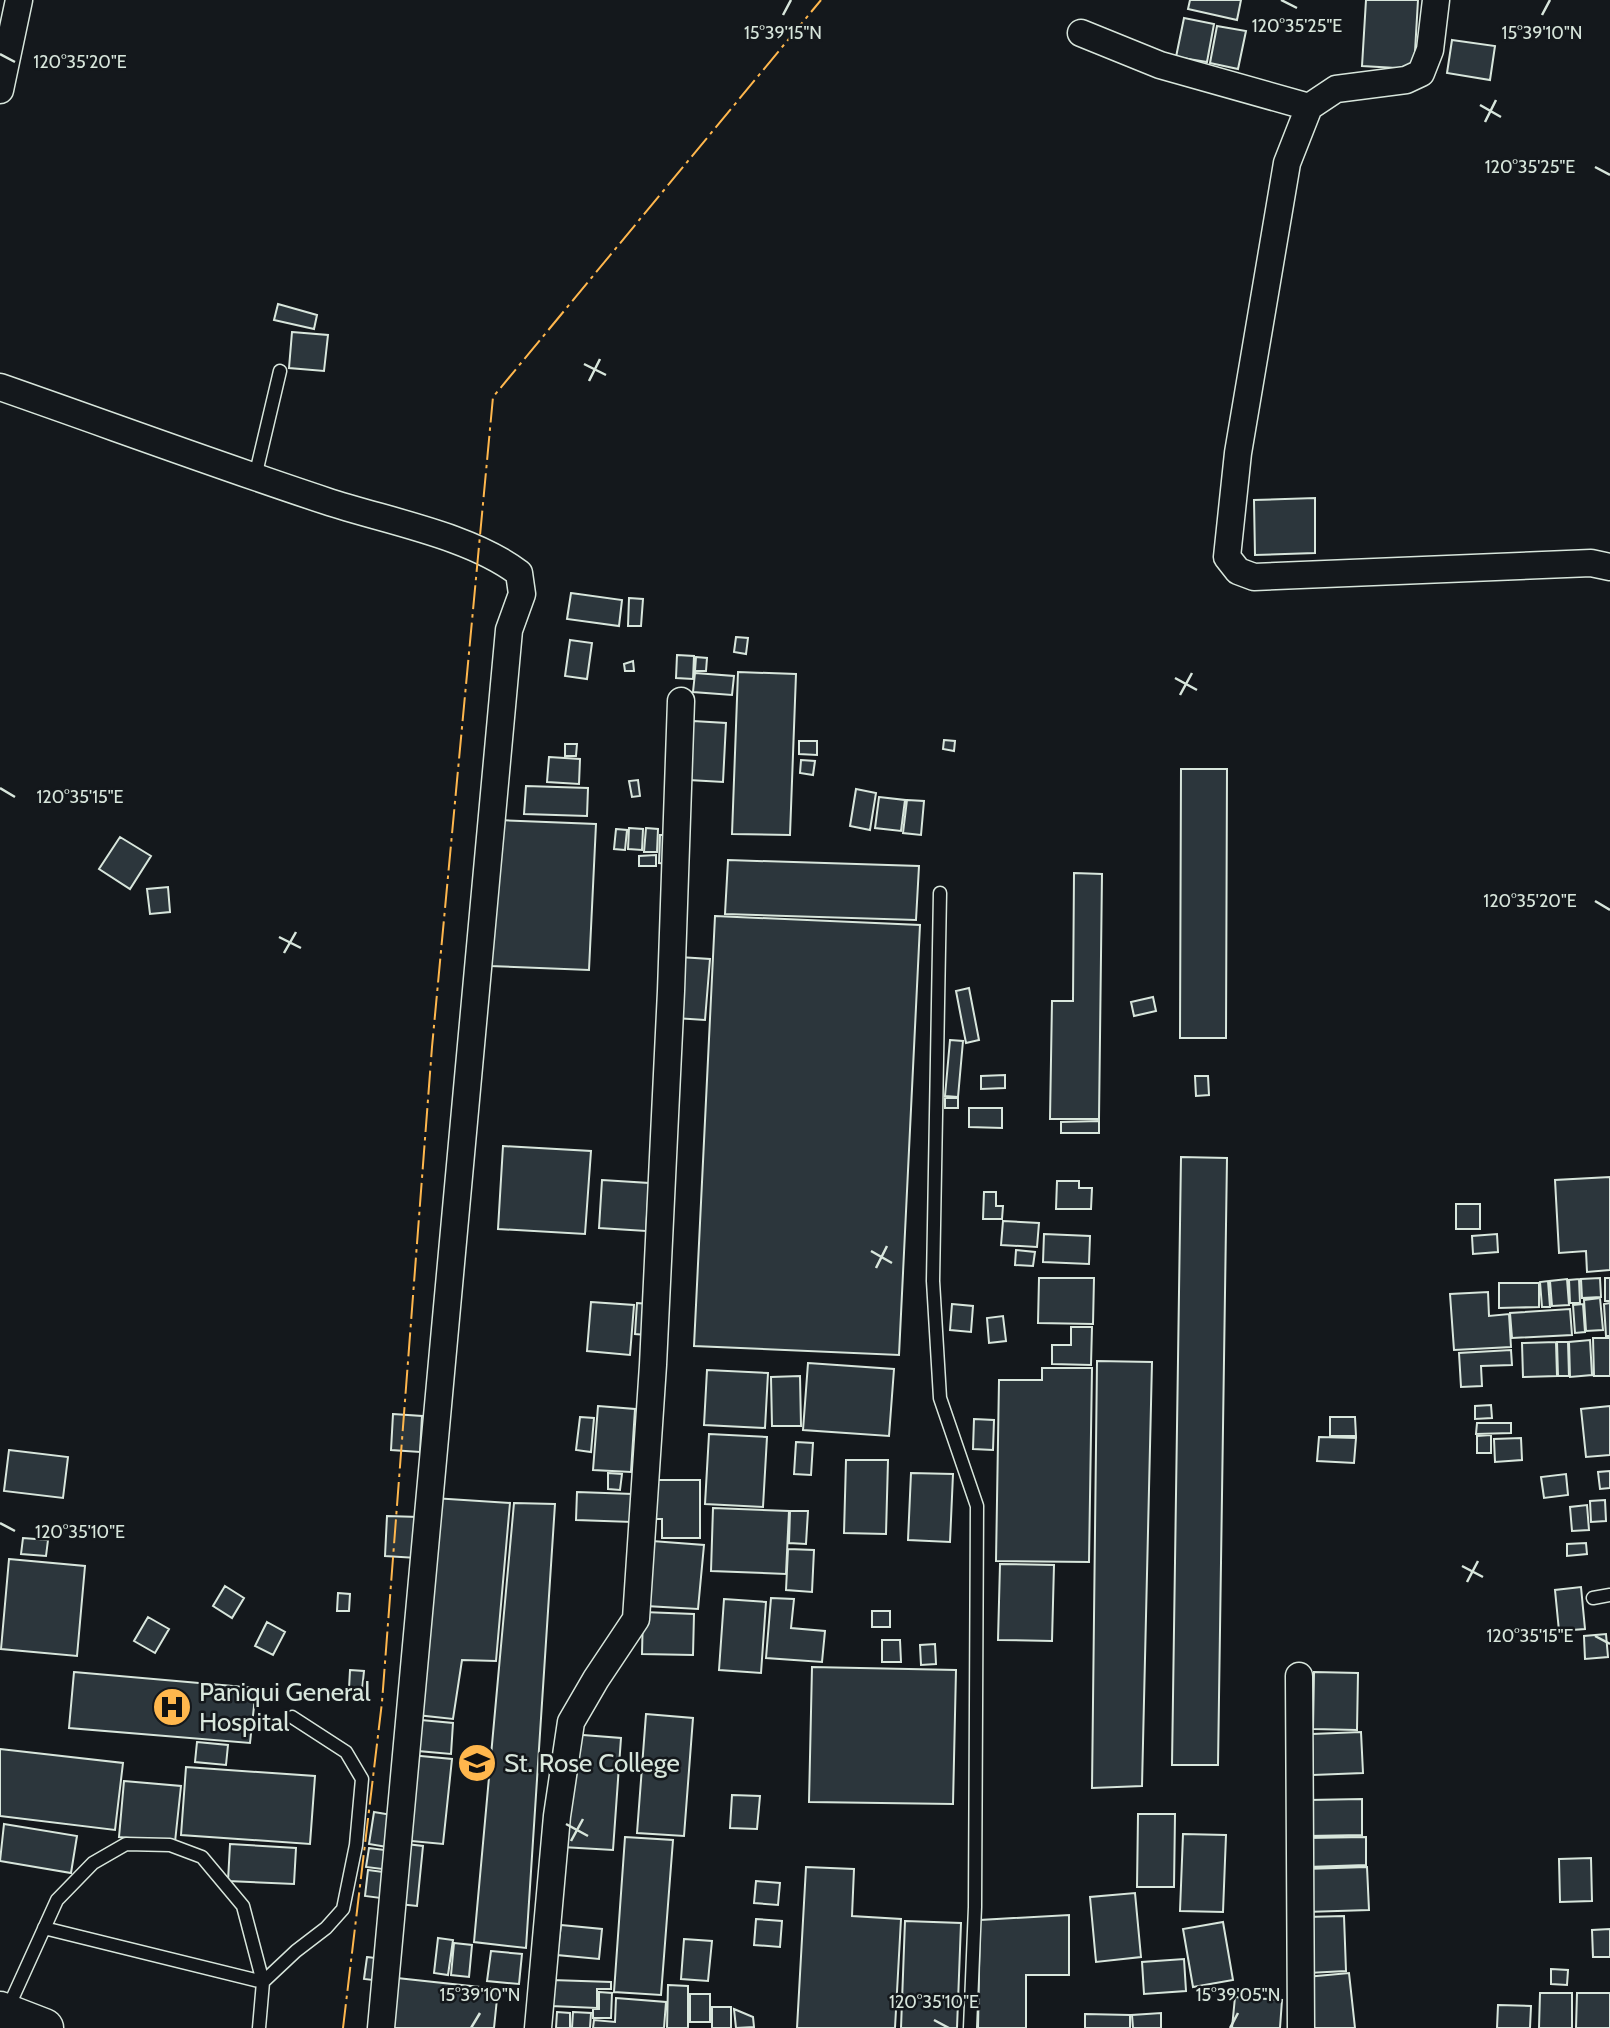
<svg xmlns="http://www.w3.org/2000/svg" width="1610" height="2028" viewBox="0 0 1610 2028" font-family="Cabin,sans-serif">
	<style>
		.building { fill: #2c363c; stroke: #d8e6dc; stroke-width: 2 }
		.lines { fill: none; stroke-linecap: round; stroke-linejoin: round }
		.lane-casing { stroke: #d8e6dc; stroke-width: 15 }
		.street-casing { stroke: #d8e6dc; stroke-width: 29 }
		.highway-casing { stroke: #d8e6dc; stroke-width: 41 }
		.lane { stroke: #14181c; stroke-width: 12 }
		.street { stroke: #14181c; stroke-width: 26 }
		.highway { stroke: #14181c; stroke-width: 38 }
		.power { stroke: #ffb74d; stroke-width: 2; stroke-dasharray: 24 5 3.5 5; stroke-linecap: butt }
		.ticks { fill: none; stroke: #d8e6dc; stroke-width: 2.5 }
		.labels { text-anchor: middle; stroke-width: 5; stroke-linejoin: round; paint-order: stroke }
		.poi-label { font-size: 26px; fill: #d8e6dc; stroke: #14181c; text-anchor: start }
		.ticks-label { font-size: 18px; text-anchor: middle; fill: #d8e6dc; stroke: #14181c; stroke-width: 5; stroke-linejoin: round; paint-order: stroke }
	</style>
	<rect width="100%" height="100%" fill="#14181c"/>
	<path class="building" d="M1190,0H1241L1237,20L1188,9Z
		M1366,0H1418L1414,69L1362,66Z
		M1184,18L1214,24L1207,62L1176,57Z
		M1217,26L1246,31L1238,69L1210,63Z
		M1452,40L1495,46L1490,80L1447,73Z
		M278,304L317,315L314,329L274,320Z
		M292,332L328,335L324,371L289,368Z
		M1315,498V553L1255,555L1254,500Z
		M571,593L622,600L619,626L567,619Z
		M629,598L643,599L641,626H628Z
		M736,637L748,638L746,654L734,652Z
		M570,640L592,643L587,679L565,676Z
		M677,655L694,656L693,679L676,678Z
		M696,657L707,658L706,671H695Z
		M633,661L634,671H625L624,664Z
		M738,672L796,674L790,835L732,834Z
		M695,673L734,676L732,695L693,692Z
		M693,721L726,723L723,782L689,780Z
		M944,740L955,741L954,751L943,749Z
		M799,741H817V755L799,754Z
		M565,744H577L576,756H565Z
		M549,757L580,759L579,784L547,782Z
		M801,760L815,761L813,775L800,773Z
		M1181,769H1227L1226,1038H1180Z
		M638,780L640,796L632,797L629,781Z
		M526,786L588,788L587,816L524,814Z
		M856,789L876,793L870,830L850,826Z
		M879,797L905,800L901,831L875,828Z
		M907,800L924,801L921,835L903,833Z
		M498,820L596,824L589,970L490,966Z
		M629,828L643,829L642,850L628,849Z
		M646,828L658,829L657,852H644Z
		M616,829L627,830L625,850L614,849Z
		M660,835H669L668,864L659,863Z
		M120,837L151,856L130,889L99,869Z
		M656,855V866H639V856Z
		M728,860L919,866L916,920L725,914Z
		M1074,873L1102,874L1099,1119H1050L1052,1001H1073Z
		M168,887L170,912L150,914L147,889Z
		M715,916L920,925L899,1355L694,1346Z
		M679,957L710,959L705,1020L675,1018Z
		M969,988L979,1040L966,1043L956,991Z
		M1153,997L1156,1011L1134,1016L1131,1002Z
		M950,1040L963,1041L958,1097L945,1096Z
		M1005,1075V1088L981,1089V1076Z
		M1195,1076H1208L1209,1095L1196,1096Z
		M945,1098H958V1108H945Z
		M969,1108H1002V1128L969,1127Z
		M1099,1121V1133H1061V1122Z
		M503,1146L591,1151L585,1234L498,1229Z
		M1181,1157L1227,1158L1218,1765H1172Z
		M1610,1177V1270L1587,1272L1586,1251L1559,1253L1555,1180Z
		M602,1180L649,1183L646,1231L599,1228Z
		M1057,1181H1079V1188H1092L1091,1209H1056Z
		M984,1192H996V1206H1003L1002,1219H983Z
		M1456,1204H1480V1229H1456Z
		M1003,1221L1039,1223L1037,1247L1001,1245Z
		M1044,1234L1090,1236L1089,1264L1043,1262Z
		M1497,1234L1498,1252L1473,1254L1472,1236Z
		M1016,1250L1035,1252L1033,1266L1015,1265Z
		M1039,1278H1094L1093,1324L1038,1323Z
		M1600,1278L1601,1297L1582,1298L1581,1279Z
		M1605,1278H1610V1301H1605Z
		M1567,1279L1569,1305L1552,1306L1550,1281Z
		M1579,1279L1580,1303H1570L1569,1280Z
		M1548,1281L1550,1307H1542L1540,1282Z
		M1499,1283H1539V1307L1499,1308Z
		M1488,1292L1489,1316L1509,1314L1511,1347L1454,1350L1450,1294Z
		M1600,1298L1603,1330L1586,1331L1584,1300Z
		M591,1302L634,1305L630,1355L587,1351Z
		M637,1303L648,1304L646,1335L635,1334Z
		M1610,1303V1336H1606L1604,1304Z
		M952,1304L973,1306L971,1332L950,1330Z
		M1583,1304L1585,1332L1575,1333L1573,1305Z
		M1570,1309L1572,1335L1512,1338L1510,1313Z
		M1003,1316L1006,1341L989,1343L987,1318Z
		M1071,1327H1092L1091,1365L1052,1364V1345H1071Z
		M1593,1338H1610V1376H1594Z
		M1590,1340L1592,1375L1570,1377L1569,1342Z
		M1556,1342L1557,1376L1523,1377L1522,1343Z
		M1557,1342H1568L1569,1376H1558Z
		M1511,1350L1512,1365L1481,1366L1482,1386L1461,1387L1459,1353Z
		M1097,1361L1152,1362L1142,1786L1092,1788Z
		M808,1363L894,1369L889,1436L803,1430Z
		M1042,1368H1092L1089,1562L996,1561L999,1380H1042Z
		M707,1370L768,1373L765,1428L704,1425Z
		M800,1376L801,1426H772L771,1377Z
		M1491,1405L1492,1418L1475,1419V1406Z
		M598,1406L635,1409L631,1472L593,1470Z
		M1610,1406V1455L1586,1457L1581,1409Z
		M393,1414L422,1416L420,1452L391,1450Z
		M580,1417L594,1418L591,1452L576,1450Z
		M1330,1417H1355L1356,1436H1330Z
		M974,1419L994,1420L993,1450L973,1449Z
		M1477,1423H1511V1433L1476,1434Z
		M709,1434L767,1437L763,1507L705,1504Z
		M1491,1435V1453H1477V1436Z
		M1319,1437L1356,1438L1354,1463L1317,1461Z
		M1521,1438L1522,1460L1495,1462L1494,1439Z
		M796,1442L813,1443L811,1475L794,1474Z
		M9,1450L68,1457L63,1498L4,1491Z
		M846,1460H888L886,1534L844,1533Z
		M1610,1471V1488L1600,1489L1598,1472Z
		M608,1473L622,1474L620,1490L608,1489Z
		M911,1473L953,1474L950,1542L908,1540Z
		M1566,1474L1568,1495L1544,1498L1541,1477Z
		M654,1480H700V1538H662V1519H654Z
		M577,1492L633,1494L632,1522L576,1520Z
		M433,1498L510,1503L496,1661L462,1660L453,1719L417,1715Z
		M1605,1500L1606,1521L1591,1522L1590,1501Z
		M514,1503L555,1504L526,1948L474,1942Z
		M1587,1505L1589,1530L1572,1531L1570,1507Z
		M713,1508L789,1511L786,1574L711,1571Z
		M790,1511H808L806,1544L789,1543Z
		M387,1516L419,1517L417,1558L385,1556Z
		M23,1538L48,1540L46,1556L21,1554Z
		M652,1541L704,1545L698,1609L646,1606Z
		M1586,1543L1587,1554L1567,1556V1544Z
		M788,1549L814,1550L812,1592L786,1590Z
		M9,1559L85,1566L77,1656L1,1649Z
		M1000,1564L1054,1565L1052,1641L998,1640Z
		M225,1586L244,1598L232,1618L213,1606Z
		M1581,1587L1585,1629L1559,1631L1555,1590Z
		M338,1593L350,1594L349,1611H337Z
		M771,1598L794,1599L791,1628L825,1631L822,1662L766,1658Z
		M724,1599L766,1602L761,1673L719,1670Z
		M872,1611H890V1627H872Z
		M643,1612L694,1614L693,1655L642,1654Z
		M148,1617L169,1629L155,1653L134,1641Z
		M267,1622L285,1632L273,1655L255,1646Z
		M1606,1634L1608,1657L1585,1659L1584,1636Z
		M882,1640H900L901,1662H882Z
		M935,1644L936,1664L921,1665L920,1645Z
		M812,1667L956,1670L953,1804L809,1802Z
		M350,1670L364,1671L362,1690L349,1689Z
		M74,1672L256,1688L250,1743L69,1728Z
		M1314,1672L1358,1673L1357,1730L1313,1729Z
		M646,1714L693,1718L684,1836L637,1833Z
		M421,1720L453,1723L451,1754L418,1751Z
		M1361,1732L1363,1773L1313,1775L1312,1734Z
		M570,1734L621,1738L613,1850L562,1847Z
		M197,1742L228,1745L226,1765L195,1762Z
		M0,1749L123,1763L115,1830L0,1816Z
		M410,1755L452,1759L443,1844L401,1840Z
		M186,1767L315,1776L310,1844L181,1835Z
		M124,1781L181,1786L175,1842L119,1837Z
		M732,1795L760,1796L757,1829L730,1828Z
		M1362,1799V1835L1308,1836V1800Z
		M374,1812L398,1816L393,1848L369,1844Z
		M1138,1814H1175L1174,1887H1137Z
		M4,1824L77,1836L71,1873L0,1861Z
		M1183,1834L1226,1835L1223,1912L1180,1911Z
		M625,1837L673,1840L661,1995L614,1992Z
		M1366,1837V1865L1307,1867V1838Z
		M230,1844L296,1848L294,1884L228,1881Z
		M406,1844L423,1846L417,1906L399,1904Z
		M369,1848L393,1851L390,1870L366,1867Z
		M1591,1858L1592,1901L1560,1902L1559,1859Z
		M806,1867L854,1869L852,1916L901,1919L895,2028H797Z
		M1367,1867L1369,1910L1306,1912L1305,1869Z
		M368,1870L391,1873L388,1899L365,1896Z
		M756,1881L780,1883L778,1905L754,1903Z
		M1135,1893L1141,1957L1096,1962L1090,1897Z
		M1069,1915V1975H1026V2028H978L980,1920Z
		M1344,1916L1346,1971L1308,1973L1306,1917Z
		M756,1919L782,1921L780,1947L754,1945Z
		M905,1921L961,1923L957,2028H901Z
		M1223,1922L1233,1980L1193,1987L1183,1929Z
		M561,1925L602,1929L599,1959L557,1955Z
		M1610,1929V1957H1593L1592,1930Z
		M438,1938L453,1940L448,1975L434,1973Z
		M684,1939L712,1941L708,1981L681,1979Z
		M454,1943L472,1945L469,1977L451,1975Z
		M491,1951L522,1954L519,1984L487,1981Z
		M367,1957L384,1959L381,1981L364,1979Z
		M1184,1959L1186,1991L1144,1994L1142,1962Z
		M1551,1969L1568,1970L1567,1985L1551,1984Z
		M1349,1973L1355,2028H1311L1306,1977Z
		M397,1978L498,1989L494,2028H391Z
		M552,1980L611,1982V1989H597V2008L551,2006Z
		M668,1985L688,1986V2028H667Z
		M599,1992L612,1993L611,2018H593V2009H599Z
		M1540,1993H1572V2028H1539Z
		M1577,1993H1610V2028H1576Z
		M690,1994H710V2022H690Z
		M1235,1997L1282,2000L1280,2028H1232Z
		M616,1998L666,2002L664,2028H593L594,2020L615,2022Z
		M1498,2005L1531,2006L1530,2028H1497Z
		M712,2007H731V2028H712Z
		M734,2009L753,2017L754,2027L736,2028Z
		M557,2012L570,2013V2028H556Z
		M573,2012L591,2013L590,2028H572Z
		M1161,2013V2028H1133L1132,2015Z
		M1085,2014L1130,2015V2028H1085Z"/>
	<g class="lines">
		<defs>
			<path id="lane" d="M255,477L280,371
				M940,893L933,1281L940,1398L977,1506L975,1907L970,2028
				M1593,1598L1610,1595
				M44,1928L263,1982L296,1951L326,1928L343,1909L356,1845L362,1779L346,1752L292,1717
				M8,2008L57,1900L93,1863L126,1844L170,1845L202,1857L243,1906L263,1982L259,2028"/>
			<path id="street" d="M1436,0L1430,50L1421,73L1406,80L1336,89L1309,107L1287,163L1238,453L1227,557L1238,571L1254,577L1591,563L1610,567
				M1081,33L1160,65L1309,107
				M0,90L19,0
				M0,387C109,425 217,465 326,501C386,521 469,535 519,573L522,594L509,630L381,2028
				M1299,1676L1301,2028
				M538,2028L557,1816L571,1722L596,1679L636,1619L653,1365L671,991L681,701"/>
			<path id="highway" d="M0,2011L44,2028"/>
		</defs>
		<use href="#lane" class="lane-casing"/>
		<use href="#street" class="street-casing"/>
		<use href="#highway" class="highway-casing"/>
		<use href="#lane" class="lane"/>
		<use href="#street" class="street"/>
		<use href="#highway" class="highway"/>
		<path class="power" d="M343,2028L382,1702L432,1047L493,397L821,0"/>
	</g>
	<path class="ticks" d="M1281,0L1297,8M783,15L791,0M1542,15L1550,0M0,54L15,62M1480,105L1501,117M1485,122L1496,100M1595,167L1610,175M584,364L606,375M589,381L600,359M1175,678L1197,690M1180,695L1192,673M0,788L15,797M1595,901L1610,910M279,937L301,948M284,953L296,932M871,1251L892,1263M876,1268L887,1246M0,1523L15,1531M1462,1566L1483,1577M1467,1582L1478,1561M1595,1636L1610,1644M566,1824L588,1836M571,1841L583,1819M934,2020L949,2028M471,2028L480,2013M1230,2028L1238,2013"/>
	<defs>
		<symbol id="hospital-disc" viewBox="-11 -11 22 22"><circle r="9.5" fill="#ffb74d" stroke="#14181c"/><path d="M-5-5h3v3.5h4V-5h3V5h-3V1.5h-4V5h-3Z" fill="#111"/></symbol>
		<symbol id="university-disc" viewBox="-11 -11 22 22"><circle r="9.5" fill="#ffb74d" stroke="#14181c"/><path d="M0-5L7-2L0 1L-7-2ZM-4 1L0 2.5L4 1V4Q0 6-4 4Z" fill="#111"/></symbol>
	</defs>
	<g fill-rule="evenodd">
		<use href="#hospital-disc" x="150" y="1685" width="44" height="44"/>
		<use href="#university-disc" x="455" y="1741" width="44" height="44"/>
	</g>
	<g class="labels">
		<g class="poi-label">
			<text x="199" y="1701">Paniqui General<tspan x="199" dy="30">Hospital</tspan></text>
			<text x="504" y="1772">St. Rose College</text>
		</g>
	</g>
	<g class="ticks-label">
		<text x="1297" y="32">120°35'25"E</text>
		<text x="1542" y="39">15°39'10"N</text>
		<text x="783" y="39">15°39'15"N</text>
		<text x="80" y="68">120°35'20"E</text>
		<text x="1530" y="173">120°35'25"E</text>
		<text x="80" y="803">120°35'15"E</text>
		<text x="1530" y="907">120°35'20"E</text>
		<text x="80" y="1538">120°35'10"E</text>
		<text x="1530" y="1642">120°35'15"E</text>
		<text x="480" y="2001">15°39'10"N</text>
		<text x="1238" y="2001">15°39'05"N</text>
		<text x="934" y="2008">120°35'10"E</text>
	</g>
</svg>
